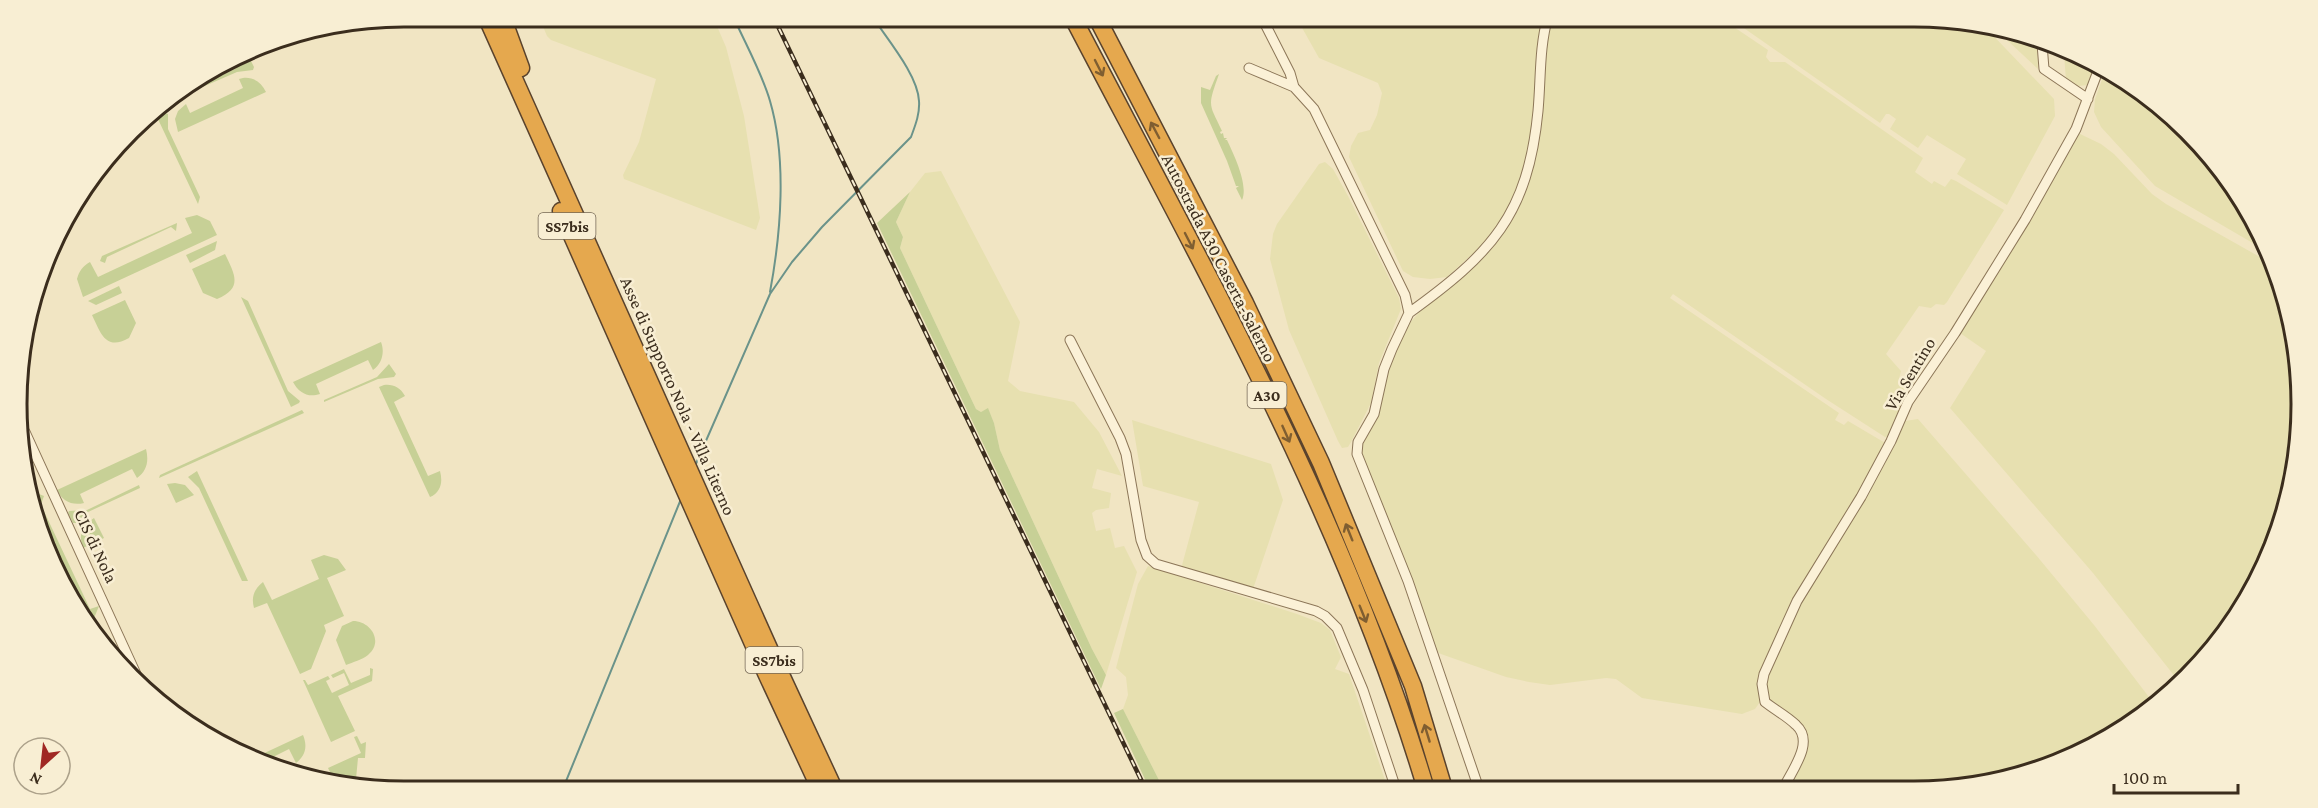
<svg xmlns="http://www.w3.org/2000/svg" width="2318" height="808" viewBox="0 0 2318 808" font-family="'Crimson Pro',serif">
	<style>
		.farmland { fill: #e7e0b0 }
		.green { fill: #c7d096 }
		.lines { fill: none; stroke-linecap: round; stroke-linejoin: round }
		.stream { stroke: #6b938a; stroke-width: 2 }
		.street-casing { stroke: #8c7658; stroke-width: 11 }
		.highway-casing { stroke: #5a432d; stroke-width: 19 }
		.street { stroke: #fbf1d7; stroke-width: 9 }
		.highway { stroke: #e5a84e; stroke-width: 16 }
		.rail-casing { stroke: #3b2d1d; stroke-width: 4.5 }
		.rail { stroke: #f8eed3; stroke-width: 2; stroke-dasharray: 7; stroke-linecap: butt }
		.oneway { stroke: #7f5e31 }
		.labels { text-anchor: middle; stroke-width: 5; stroke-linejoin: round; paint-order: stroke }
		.shield { fill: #f8eed3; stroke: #746754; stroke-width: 1.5 }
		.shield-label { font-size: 16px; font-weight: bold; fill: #3b2d1d }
		.street-label { font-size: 18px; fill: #3b2d1d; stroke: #f8eed3 }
		.rim { fill: none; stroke: #3b2d1d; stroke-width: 3 }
	</style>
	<rect width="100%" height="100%" fill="#f1e5c3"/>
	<path class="farmland" d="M1914,16L1984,26L2054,99L2055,116L2007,205L1957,174L1966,159L1927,135L1918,148L1890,129L1896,119L1889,114H1886L1880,123L1728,17Z
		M539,17H713L726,47L744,116L760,218L756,230L624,179L623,175L639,142L656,79L551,40L547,36Z
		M1296,17H1544L1536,54L1534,122L1522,178L1504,218L1489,239L1447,277L1430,279L1413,277L1403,271L1349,157L1351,146L1358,133L1370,130L1377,115L1382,93L1378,83L1319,58Z
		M1549,17H1719L1768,50L1766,57L1770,62H1785L1923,158L1915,172L1932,184L1934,181L1945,187L1951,179L1956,181L2004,210L1947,302L1944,305L1936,304L1931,308L1919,306L1886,354L1901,371L1899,379L1907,395L1892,436L1885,437L1826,399L1673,294L1670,298L1839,413L1835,420L1844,425L1848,421L1887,444L1799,591L1777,634L1761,674L1760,702L1755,709L1747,712L1742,714L1642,698L1616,679L1606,678L1550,685L1529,682L1506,677L1441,654L1436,651L1360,451L1389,364L1408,325L1422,309L1485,255L1524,189Z
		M1993,27L2014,30L2037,41L2038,69Z
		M2064,54L2095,69L2088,85L2078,86L2066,80Z
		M2104,74L2150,96L2249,210L2263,249L2155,186L2101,127L2094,112L2095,99Z
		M2078,133L2101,144L2114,154L2152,194L2166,204L2267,261L2298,353L2288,504L2249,598L2180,683L2093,573L1950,408L1986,351L1960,333Z
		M1325,162L1333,169L1348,196L1399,298L1401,309L1379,363L1371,403L1351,442L1348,447L1342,448L1338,441L1289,330L1270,259L1273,234L1277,224L1319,164Z
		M941,171L1020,322L1008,381L1020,391L1074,402L1099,432L1122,476L1097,469L1092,488L1111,493L1109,508L1096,510L1092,513L1096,531L1110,528L1115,548L1124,546L1137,572L1106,675L1092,649L1000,450L994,423L988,409L981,412L976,409L900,248L903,237L896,222L910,192L925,173Z
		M1918,419L2036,555L2094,625L2155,705L2085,752L1965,788L1785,789L1807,738L1772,705L1766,693V681L1770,667L1799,603L1905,421Z
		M1132,420L1271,464L1283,500L1253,589L1181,569L1199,502L1143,486Z
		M1148,566L1297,614L1321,623L1330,630L1341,657L1335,669L1349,674L1388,789L1164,790L1123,709L1128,695L1126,677L1116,668L1138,584Z"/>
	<path class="green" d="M247,57H249L254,67L253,70L237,72L184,95V93L235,69Z
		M1219,74C1207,108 1209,103 1222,131L1220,132L1221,134L1223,133L1224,138H1227L1225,140H1227C1233,153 1249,185 1242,200L1236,188L1239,186H1236L1227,161L1201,103V87L1210,90L1216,76Z
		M243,78C254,77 261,82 266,92L178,132L175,119L178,111L186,104L190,113L243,88L239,79Z
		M165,113L168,114V129L200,197L198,204L157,117Z
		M910,192L896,222L903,237L900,248L976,409L981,412L988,408L994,423L1000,450L1092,649L1106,675L1101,689L877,223Z
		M197,215L210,221L217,235L83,297L77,279C79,271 83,266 90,262L98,277L192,233L185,218Z
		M177,223L176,231L171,227L107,257L105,263L100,261L102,256Z
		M217,241L215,250L190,263L186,255Z
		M225,254C235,275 243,288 217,299L203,293L192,269Z
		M119,286L122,293L96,305L88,301Z
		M241,297L248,301L288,391L300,401L299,403L291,407Z
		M125,300L136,323L129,338C106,351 101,334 92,315Z
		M381,342C385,352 382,364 373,370L368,360L316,384L320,394C308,398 299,393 293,382Z
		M389,364L396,374L394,377L378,379L324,402V400L377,377Z
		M384,385C393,384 400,387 405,396L394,402L428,476L440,471C443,482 441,492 430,497L379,387Z
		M302,410L304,413L159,478L160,475Z
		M146,449C149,461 147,471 137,478L132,469L80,494L84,503C72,506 62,501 57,490Z
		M197,471L244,572L248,581H242L199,488L188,477Z
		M175,483L185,485L194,495L176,503L167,484Z
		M139,485L140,488L88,512L76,523H73L68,513L69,511L87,510Z
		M29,490L44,496L36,518L30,504Z
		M42,507L90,609L99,606L90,628L82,620L72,598L77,596L40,515Z
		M94,518L104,538L83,548C78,535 82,526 94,518Z
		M324,555L338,559L346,570L327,578L344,616L324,625L326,631L311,669L300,674L267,603L254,608C251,597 254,589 263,582L272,600L319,579L311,560Z
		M353,621C371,621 384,642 368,655C362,660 353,662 346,665L336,640L342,626Z
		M370,668L373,669L372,681L338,696L355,731L331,742L303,680H305L308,685L328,676L330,679L326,681L332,693L349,685L344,673L333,678L331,675L344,669L351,683L370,675Z
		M1123,709L1164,790H1150L1114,713Z
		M303,735C308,747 305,756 296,763L289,749L265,761L256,757Z
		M357,736L361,744L366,742L365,758H358L356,779L363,780L361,786L335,782L328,768L361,753L354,737Z"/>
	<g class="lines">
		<path class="stream" d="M733,16C745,43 762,73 770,101C787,159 781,233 770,292
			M695,466L770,294L792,262L822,227L911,137C915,126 920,114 919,101C918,75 887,39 872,16
			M562,791L681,499"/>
		<defs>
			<path id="street" d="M2042,44L2044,69L2088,99
				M1249,68L1294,87L1290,73L1261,16
				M1294,87L1314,109L1405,295L1409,313L1392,349L1384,369L1374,414L1358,442L1357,454L1408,581L1479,789
				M1409,313C1491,254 1528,215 1538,111C1541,79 1539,48 1548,16
				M1070,340L1120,438L1126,454L1141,540L1147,556L1156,564L1316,611L1325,616L1337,628L1363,690L1396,789
				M25,432L136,674
				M1783,789C1792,770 1815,742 1796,725C1787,716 1775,710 1765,702L1762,684L1764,674L1797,601L1861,497L1891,441L1908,402L1955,333L2025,220L2076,129L2098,71"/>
			<path id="highway" d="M486,16L776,664L835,791
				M502,16L521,68
				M1072,16C1203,267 1345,517 1426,789
				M1096,16L1245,303L1321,463L1413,686L1444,789
				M561,211L766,673L821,791"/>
		</defs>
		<use href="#street" class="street-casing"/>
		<use href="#highway" class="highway-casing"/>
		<use href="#street" class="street"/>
		<use href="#highway" class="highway"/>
		<defs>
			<path id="rail" d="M773,16L1146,790"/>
		</defs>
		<use href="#rail" class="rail-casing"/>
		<use href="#rail" class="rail"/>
	</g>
	<defs><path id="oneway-shaft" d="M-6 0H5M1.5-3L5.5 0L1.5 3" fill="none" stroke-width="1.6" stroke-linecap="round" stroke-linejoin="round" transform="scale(1.5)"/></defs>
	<g class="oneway">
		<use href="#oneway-shaft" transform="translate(1099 68) rotate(63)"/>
		<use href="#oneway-shaft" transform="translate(1155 130) rotate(-118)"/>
		<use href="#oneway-shaft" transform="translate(1189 241) rotate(63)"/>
		<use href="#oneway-shaft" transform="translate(1286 434) rotate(66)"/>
		<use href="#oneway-shaft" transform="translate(1349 532) rotate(-112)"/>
		<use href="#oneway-shaft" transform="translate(1363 614) rotate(68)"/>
		<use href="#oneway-shaft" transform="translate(1427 733) rotate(-107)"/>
	</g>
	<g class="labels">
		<g class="shield">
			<rect x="538.5" y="213" width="57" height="26" rx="4.5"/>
			<rect x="1247.5" y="382" width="39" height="26" rx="4.5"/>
			<rect x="745.5" y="647" width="57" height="26" rx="4.5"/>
		</g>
		<g class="shield-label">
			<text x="567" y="232">SS7bis</text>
			<text x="1267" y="401">A30</text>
			<text x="774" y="666">SS7bis</text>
		</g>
		<g class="street-label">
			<text transform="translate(1219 258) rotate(63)" y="6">Autostrada A30 Caserta-Salerno</text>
			<text transform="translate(1910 374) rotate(-59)" y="6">Via Sentino</text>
			<text transform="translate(678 396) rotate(66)" y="6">Asse di Supporto Nola - Villa Literno</text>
			<text transform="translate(96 546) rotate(65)" y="6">CIS di Nola</text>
		</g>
	</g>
	<path d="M0 0H2318V808H0ZM404 27H1914A377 377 0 0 1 2291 404V404A377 377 0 0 1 1914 781H404A377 377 0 0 1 27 404V404A377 377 0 0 1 404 27Z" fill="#f8eed3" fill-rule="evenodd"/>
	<path class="rim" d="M404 27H1914A377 377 0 0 1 2291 404V404A377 377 0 0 1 1914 781H404A377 377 0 0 1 27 404V404A377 377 0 0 1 404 27Z"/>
	<g transform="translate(42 766) rotate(207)"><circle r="28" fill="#f8eed3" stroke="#aca18a" stroke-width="1.5"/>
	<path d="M0-4.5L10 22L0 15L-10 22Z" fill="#a02824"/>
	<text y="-9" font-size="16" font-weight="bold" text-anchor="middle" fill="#3b2d1d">N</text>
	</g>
	<path d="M2114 784v9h124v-9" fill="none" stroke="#3b2d1d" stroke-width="3"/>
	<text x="2123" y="784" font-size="18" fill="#3b2d1d" stroke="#f8eed3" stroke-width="4.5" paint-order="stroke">100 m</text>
</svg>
